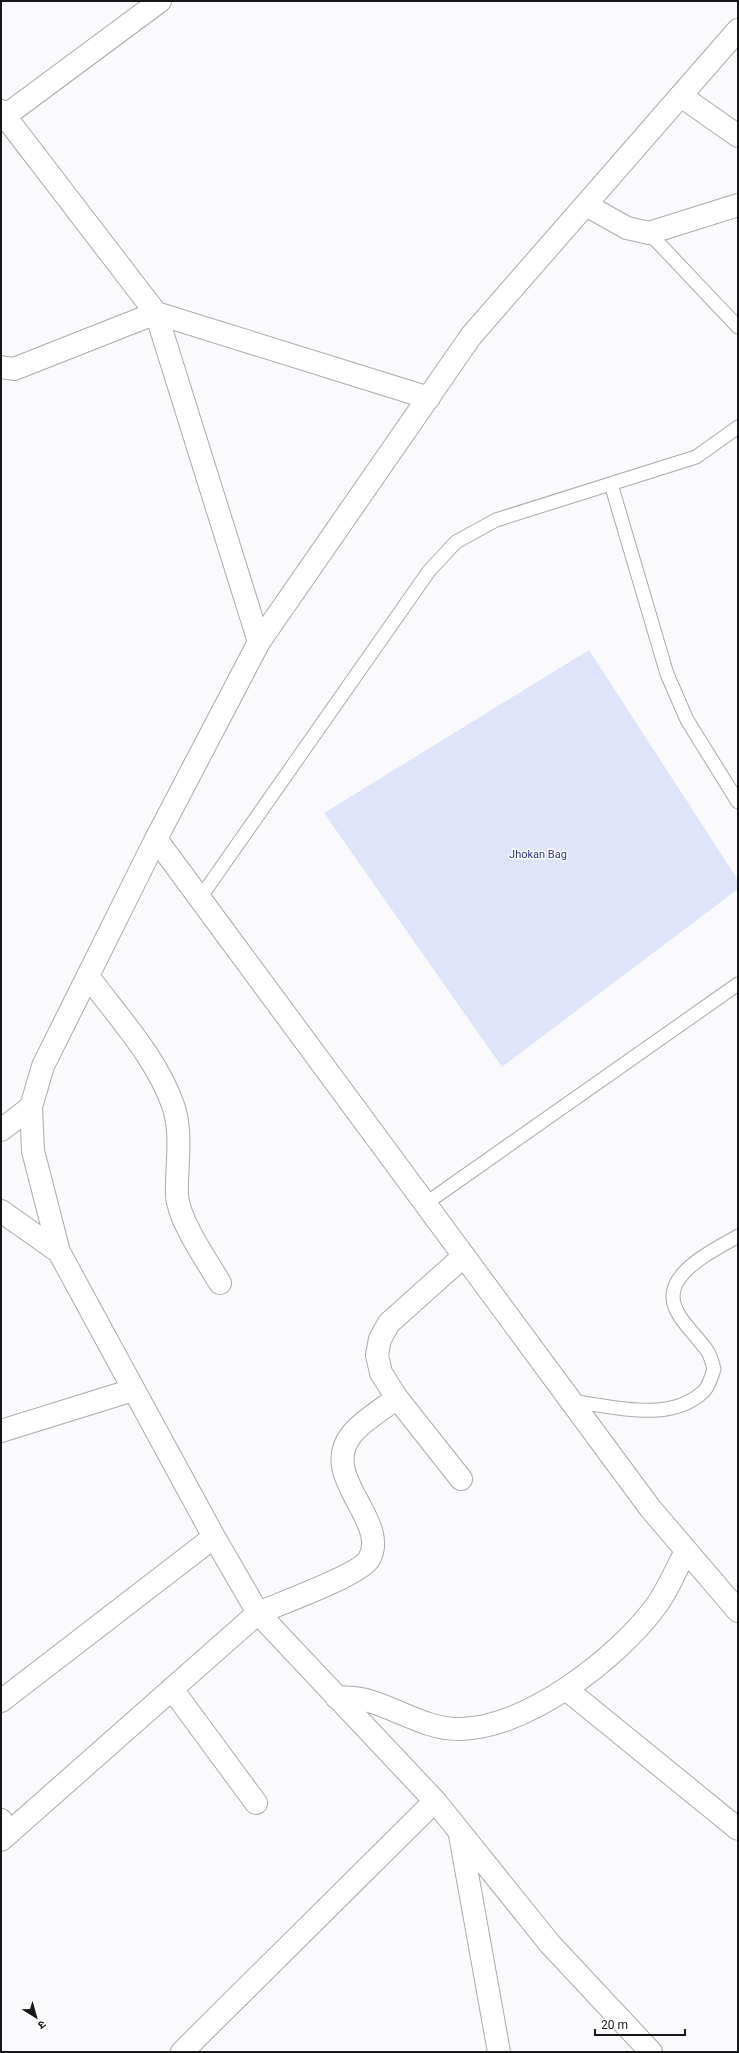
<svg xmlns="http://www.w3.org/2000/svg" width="739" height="2053" viewBox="0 0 739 2053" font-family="Roboto,'Noto Sans Devanagari',sans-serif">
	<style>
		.green { fill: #e0e4fa }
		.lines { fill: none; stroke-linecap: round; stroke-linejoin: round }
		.lane-casing { stroke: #aaaaad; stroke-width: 15 }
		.street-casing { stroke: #aaaaad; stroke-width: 24 }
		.secondary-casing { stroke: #aaaaad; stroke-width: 24 }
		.lane { stroke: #fff; stroke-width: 13 }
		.street { stroke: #fff; stroke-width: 22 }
		.secondary { stroke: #fff; stroke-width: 22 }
		.labels { text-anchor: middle; stroke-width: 3; stroke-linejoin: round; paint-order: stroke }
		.park-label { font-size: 11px; fill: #303481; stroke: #fff }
	</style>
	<rect width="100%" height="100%" fill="#fafafd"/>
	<path class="green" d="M589,650L738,880V889L502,1067L324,813Z"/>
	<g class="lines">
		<defs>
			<path id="lane" d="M649,233L738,327
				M611,484L667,674L687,720L738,802
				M200,898L429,571L456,542L496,520L696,457L738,427
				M425,1204L738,984
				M570,1401C612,1406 670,1424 704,1391C709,1386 712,1375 714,1369C712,1363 711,1357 708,1352C700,1340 689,1330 681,1318C652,1278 710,1253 738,1236"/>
			<path id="street" d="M681,96L738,136
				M5,116L160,1
				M586,205L627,228L649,233L738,205
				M1,367L14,369L156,313
				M156,839L43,1066L31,1107L33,1151L59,1252L214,1537L258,1613L435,1801L550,1944L651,2052
				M88,976C118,1017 156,1057 173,1105C183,1134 176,1166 177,1196C179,1221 207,1261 220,1283
				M1,1130L31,1107
				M1,1211L59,1252
				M397,1398L461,1479
				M1,1431L133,1390
				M258,1613C279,1604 360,1575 369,1559C391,1521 317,1476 352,1434C361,1422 384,1408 397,1398L381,1373L377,1355L380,1339L389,1323L464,1256
				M172,1689L256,1803
				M566,1689L738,1829
				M336,1697C347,1698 359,1697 369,1701C400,1710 428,1730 461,1729C528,1727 617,1659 656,1606C668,1590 676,1569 686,1551
				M1,1701L214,1537
				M1,1820L10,1832
				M460,1835L499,2052
				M182,2052L435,1801"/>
			<path id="secondary" d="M738,30L471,336L259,642L156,839L650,1508L738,1611
				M1,111L156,313L259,642
				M156,313L429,398
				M1,1840L258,1613"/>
		</defs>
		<use href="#lane" class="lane-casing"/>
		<use href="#street" class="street-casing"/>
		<use href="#secondary" class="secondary-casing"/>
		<use href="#lane" class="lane"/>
		<use href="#street" class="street"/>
		<use href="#secondary" class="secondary"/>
	</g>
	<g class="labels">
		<g class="park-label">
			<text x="538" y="858">Jhokan Bag</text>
		</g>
	</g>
	<rect width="739" height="2053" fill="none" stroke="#161718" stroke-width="4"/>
	<g transform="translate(36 2017) rotate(143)" stroke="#ffffff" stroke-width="3" paint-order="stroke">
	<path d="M0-3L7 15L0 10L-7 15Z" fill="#161718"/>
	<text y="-6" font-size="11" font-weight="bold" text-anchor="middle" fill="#161718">उ</text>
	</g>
	<path d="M595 2029v6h90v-6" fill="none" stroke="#161718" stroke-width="2"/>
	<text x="601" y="2029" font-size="12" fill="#161718" stroke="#ffffff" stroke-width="3" paint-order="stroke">20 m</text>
</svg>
